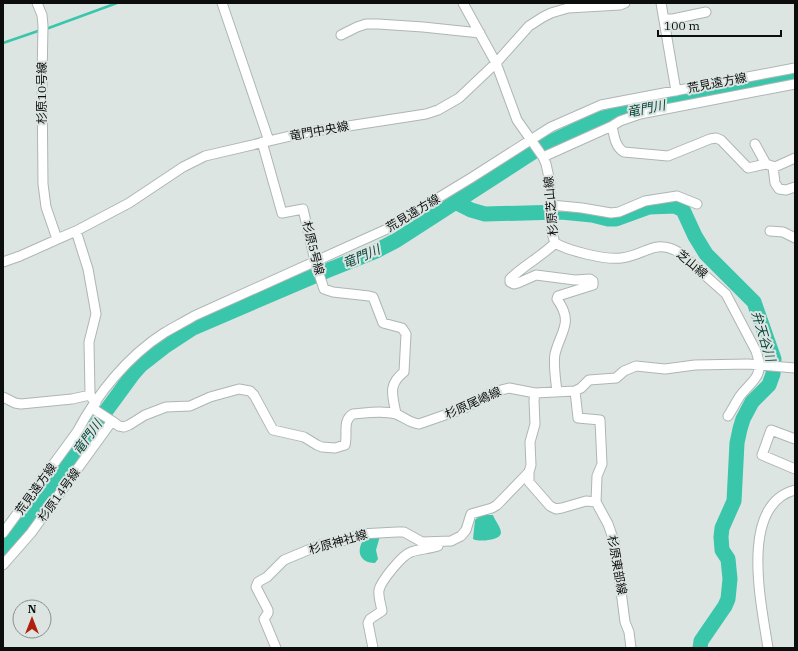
<svg xmlns="http://www.w3.org/2000/svg" width="798" height="651" viewBox="0 0 798 651" font-family="'IBM Plex Serif','Noto Sans JP',serif">
	<style>
		.water { fill: #39c6aa }
		.lines { fill: none; stroke-linecap: round; stroke-linejoin: round }
		.stream { stroke: #39c6aa; stroke-width: 2.5 }
		.river { stroke: #39c6aa; stroke-width: 15 }
		.minor-casing { stroke: #aeb6b4; stroke-width: 11 }
		.minor { stroke: #fff; stroke-width: 9 }
		.labels { text-anchor: middle; stroke-width: 4; stroke-linejoin: round; paint-order: stroke }
		.street-label { font-size: 12px; fill: #0b0e0d; stroke: #dde5e3 }
		.water-label { font-size: 13px; font-style: italic; fill: #0c483d; stroke: #dde5e3 }
	</style>
	<rect width="100%" height="100%" fill="#dde5e3"/>
	<path class="water" d="M481,515H493C495,521 501,527 501,533C500,541 478,542 473,539L475,520Z
		M368,535L380,536L376,550L378,559L375,563C356,563 356,545 368,535Z"/>
	<g class="lines">
		<path class="stream" d="M46,29L117,3
			M3,43L41,30"/>
		<path class="river" d="M457,203L471,210L485,214L561,212L592,215L608,219H616L649,207L675,206L683,210L695,236L706,254L754,302L774,359L773,374L769,385L752,402L743,419L740,429L737,443L734,501L722,528L721,537L722,550L728,559L730,579L728,599L725,606L701,641L700,648
			M3,548L18,531L133,374L141,365L164,347L193,328L326,271L376,251L397,240L544,145L597,120L624,112L795,79"/>
		<defs>
			<path id="minor" d="M37,3L42,15L43,26L42,78L43,184L46,207L57,239L76,231L88,269L96,314L89,342L90,393L91,397L96,403
				M222,3L269,141
				M463,3L496,63L517,120L543,157L546,164L550,182L552,233L555,243C541,257 524,265 510,279V282L514,284L518,283L536,275L575,280L590,279L593,281V285L558,296L557,299C574,323 561,330 555,354C553,364 556,382 557,392
				M661,3L676,91
				M664,19H673L706,12
				M341,35L357,27L366,24H378L423,27L480,33
				M612,126L620,121L640,114L795,84
				M262,142L282,213L303,209L316,265L324,289L333,292L369,296L373,297L383,323L402,328L406,334L404,372C387,385 393,396 396,414
				M755,144L766,164
				M543,157L612,126C614,135 615,147 624,152L668,156L710,139L716,138L721,140L748,168L766,164L775,167L795,158
				M773,167L775,183L779,189L786,190L795,187
				M551,205L582,208L611,213L619,212L645,201L677,196L697,204
				M770,231L783,232L795,238
				M555,243C569,251 605,260 621,258C645,256 655,237 680,253L726,294L756,351C765,377 753,379 740,396C736,402 732,410 728,416
				M3,262L20,256L76,231L129,203L183,167L205,156L303,133L426,114L438,110L459,98L496,63L529,26L543,17L551,13L568,8L620,5L625,3
				M575,391L578,418L600,420L602,464L597,476L596,502
				M3,397L15,403L21,404L72,399L90,395
				M92,408L112,421L119,426L124,427L129,425L145,415L166,407L190,406L210,397L239,389L250,391L254,395L273,430L304,437L317,445L322,447L335,448L345,445C348,434 342,420 353,414C366,413 383,410 396,414C404,417 410,423 419,424L465,408L493,392L509,388L535,393L575,391L581,388L589,380L616,378L624,371L636,366L665,369L695,365L748,364L795,368
				M795,439L771,430L762,455L795,469
				M529,472V482L550,506L556,509L562,508L586,501L596,502L608,524L615,544L625,622L629,632L631,648
				M3,533L77,432C97,394 128,356 164,333C174,327 184,322 194,316L387,229L471,178L551,127L601,105L795,68
				M3,565L31,533L112,421
				M276,648L264,619L268,613V610L256,587L258,582L267,577L284,560L320,545L345,540L360,534L397,532H404L422,542L451,541L461,536L466,530L471,514L492,508L497,505L529,472L531,465L530,442L535,424L534,401L535,393
				M373,648L368,623L370,619L382,611C381,605 378,596 379,590C381,581 402,555 411,552C419,549 429,549 438,546
				M768,648C762,607 738,505 795,490"/>
		</defs>
		<use href="#minor" class="minor-casing"/>
		<use href="#minor" class="minor"/>
	</g>
	<g class="labels">
		<g class="street-label">
			<text transform="translate(717 83) rotate(-11)" y="4">荒見遠方線</text>
			<text transform="translate(42 93) rotate(-90)" y="4">杉原10号線</text>
			<text transform="translate(319 131) rotate(-10)" y="4">竜門中央線</text>
			<text transform="translate(551 206) rotate(-95)" y="4">杉原芝山線</text>
			<text transform="translate(413 213) rotate(-31)" y="4">荒見遠方線</text>
			<text transform="translate(313 248) rotate(76)" y="4">杉原5号線</text>
			<text transform="translate(692 264) rotate(40)" y="4">芝山線</text>
			<text transform="translate(473 403) rotate(-24)" y="4">杉原尾嶋線</text>
			<text transform="translate(36 489) rotate(-54)" y="4">荒見遠方線</text>
			<text transform="translate(59 495) rotate(-54)" y="4">杉原14号線</text>
			<text transform="translate(338 542) rotate(-16)" y="4">杉原神社線</text>
			<text transform="translate(617 565) rotate(80)" y="4">杉原東部線</text>
		</g>
		<g class="water-label">
			<text transform="translate(646 108) rotate(-11)" y="5">竜門川</text>
			<text transform="translate(361 256) rotate(-23)" y="5">竜門川</text>
			<text transform="translate(764 336) rotate(73)" y="5">弁天谷川</text>
			<text transform="translate(87 437) rotate(-54)" y="5">竜門川</text>
		</g>
	</g>
	<rect width="798" height="651" fill="none" stroke="#0b0e0d" stroke-width="8"/>
	<g transform="translate(32 619)"><circle r="19" fill="#dde5e3" stroke="#898f8d"/>
	<path d="M0-3L7 15L0 10L-7 15Z" fill="#af210d"/>
	<text y="-6" font-size="11" font-weight="bold" text-anchor="middle" fill="#0b0e0d">N</text>
	</g>
	<path d="M658 30v6h123v-6" fill="none" stroke="#0b0e0d" stroke-width="2"/>
	<text x="664" y="30" font-size="12" fill="#0b0e0d" stroke="#dde5e3" stroke-width="3" paint-order="stroke">100 m</text>
</svg>
